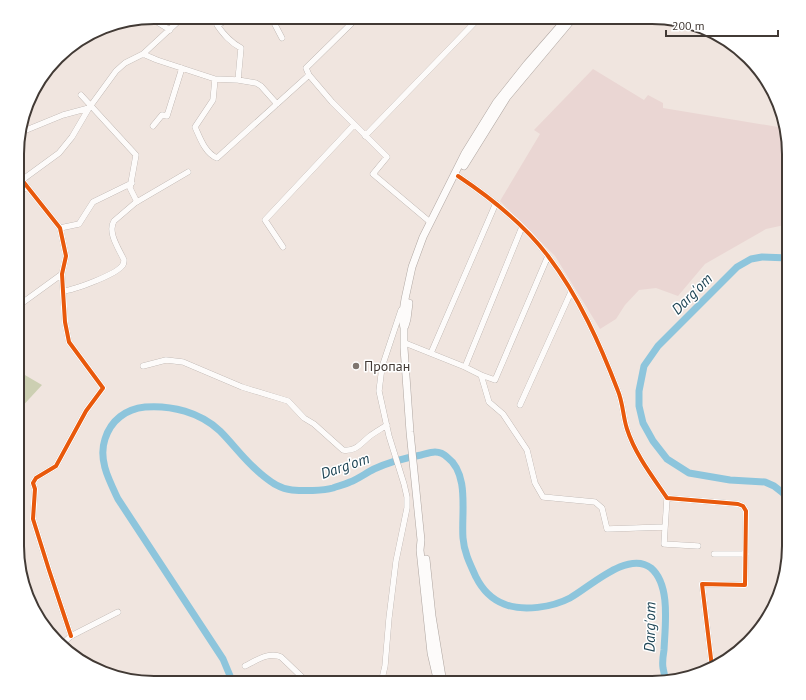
<svg xmlns="http://www.w3.org/2000/svg" width="806" height="700" viewBox="0 0 806 700" font-family="'PT Sans',sans-serif">
	<style>
		.industrial { fill: #ead6d3 }
		.green { fill: #cccfb2 }
		.lines { fill: none; stroke-linecap: round; stroke-linejoin: round }
		.river { stroke: #8dc5dc; stroke-width: 7 }
		.minor-casing { stroke: #afa6a1; stroke-width: 6 }
		.major-casing { stroke: #afa6a1; stroke-width: 8 }
		.minor { stroke: #fdfbfa; stroke-width: 5.5 }
		.major { stroke: #fdfbfa; stroke-width: 7 }
		.cycleway-casing { stroke: #fff; stroke-width: 6 }
		.cycleway { stroke: #e8590c; stroke-width: 4 }
		.poi-dot { fill: #7f7670; stroke: #fff; stroke-width: 1.5 }
		.labels { text-anchor: middle; stroke-width: 3; stroke-linejoin: round; paint-order: stroke }
		.poi-label { font-size: 14px; fill: #423a35; stroke: #fff; text-anchor: start }
		.water-label { font-size: 15px; font-style: italic; fill: #214757; stroke: #fff }
		.rim { fill: none; stroke: #423a35; stroke-width: 2 }
	</style>
	<rect width="100%" height="100%" fill="#f0e5df"/>
	<path class="industrial" d="M593,69L644,100L648,95L663,103V108L784,128L789,145V224L766,229L705,264L678,296L656,288L639,290L625,305L616,319L600,329L555,256L500,201L540,134L534,130Z"/>
	<path class="green" d="M18,371L42,385L18,411Z"/>
	<g class="lines">
		<path class="river" d="M789,258L762,257L751,259L737,267L658,346L644,366L639,391V406L643,423L653,441L667,459L689,473L730,480L765,482L774,486L783,493L789,502
			M233,683L223,659L118,499C109,480 98,460 105,439C111,420 126,409 145,407C171,405 200,412 220,431C234,445 245,461 261,474C270,481 279,489 292,490C303,491 323,491 333,488C338,486 344,485 350,482C358,479 366,473 374,469C389,462 405,458 421,455C425,454 431,452 435,452C439,452 444,454 447,457C470,474 461,514 463,538C464,552 470,564 476,577C482,589 491,599 504,604C523,612 553,607 570,598C590,587 628,550 651,568C671,585 665,626 664,650C663,656 662,662 663,668C664,673 665,677 666,681"/>
		<defs>
			<path id="minor" d="M235,17L217,25C224,35 230,42 241,48L238,80
				M271,17L282,38
				M358,17L306,68L309,75L332,102L387,157L373,174L430,222
				M145,19L157,22L170,30
				M143,54L157,60L215,79L238,80L256,83L261,86L277,104
				M215,79L213,100L195,127C200,138 205,153 217,158L309,75
				M81,95L136,155L130,188L137,202
				M153,126L162,115L167,116L182,68
				M19,133L63,115L89,108
				M365,136L480,17
				M18,175L60,228L66,256L62,274L63,291L65,322L69,342L103,388L86,411L56,466L36,478L33,483L35,489L33,519L49,570L71,636
				M458,176C491,198 524,224 548,256C579,297 600,344 618,391C623,403 623,417 627,429C635,454 652,476 667,498L738,504L743,506L746,511L745,585L702,584L712,667
				M22,180L59,153L72,137L89,108L116,71L125,63L143,54L183,17
				M18,194L27,186
				M18,203V200
				M60,228L79,224L93,202L132,183
				M283,247L265,220L354,125
				M63,291C74,290 115,275 122,266C123,265 124,262 124,260C119,249 107,232 114,221L135,203L188,172
				M18,306L62,274
				M405,343L465,367L481,375L489,402L503,414L527,450L535,483L543,497L595,502L602,508L607,529L665,527
				M431,353L496,203
				M143,366L166,360L183,362L242,387L288,401L304,418L314,424L343,450C356,452 361,443 370,436C375,432 381,429 387,425
				M465,367L522,227
				M481,375L495,380L548,256
				M520,405L571,292
				M667,498L664,544L698,546
				M714,554H746
				M61,645L71,636L118,612
				M245,666C255,661 270,651 281,657L303,678L307,683
				M381,683L385,666L389,618L396,561L407,508V497L404,484L389,436L379,391L382,367L401,310"/>
			<path id="major" d="M464,166L507,97L574,17
				M405,326L407,319L409,303
				M426,559L432,616L443,683
				M438,683L431,653L420,550L421,540L410,432L404,348V328L402,318L405,299L412,267L423,237L465,153L496,103L527,64L568,17"/>
		</defs>
		<use href="#minor" class="minor-casing"/>
		<use href="#major" class="major-casing"/>
		<use href="#minor" class="minor"/>
		<use href="#major" class="major"/>
		<defs>
			<path id="cycleway" d="M18,175L60,228L66,256L62,274L63,291L65,322L69,342L103,388L86,411L56,466L36,478L33,483L35,489L33,519L49,570L71,636
				M458,176C491,198 524,224 548,256C579,297 600,344 618,391C623,403 623,417 627,429C635,454 652,476 667,498L738,504L743,506L746,511L745,585L702,584L712,667"/>
		</defs>
		<use href="#cycleway" class="cycleway-casing"/>
		<use href="#cycleway" class="cycleway"/>
	</g>
	<circle class="poi-dot" cx="356" cy="366" r="4"/>
	<g class="labels">
		<g class="poi-label">
			<text x="364" y="371">Пропан</text>
		</g>
		<g class="water-label">
			<text transform="translate(692 294) rotate(-45)" y="5">Darg'om</text>
			<text transform="translate(345 466) rotate(-19)" y="5">Darg'om</text>
			<text transform="translate(650 627) rotate(-89)" y="5">Darg'om</text>
		</g>
	</g>
	<path d="M0 0H806V700H0ZM154 24H652A130 130 0 0 1 782 154V546A130 130 0 0 1 652 676H154A130 130 0 0 1 24 546V154A130 130 0 0 1 154 24Z" fill="#fff" fill-rule="evenodd"/>
	<path class="rim" d="M154 24H652A130 130 0 0 1 782 154V546A130 130 0 0 1 652 676H154A130 130 0 0 1 24 546V154A130 130 0 0 1 154 24Z"/>
	<path d="M666 30v6h112v-6" fill="none" stroke="#423a35" stroke-width="2"/>
	<text x="672" y="30" font-size="12" fill="#423a35" stroke="#ffffff" stroke-width="3" paint-order="stroke">200 m</text>
</svg>
